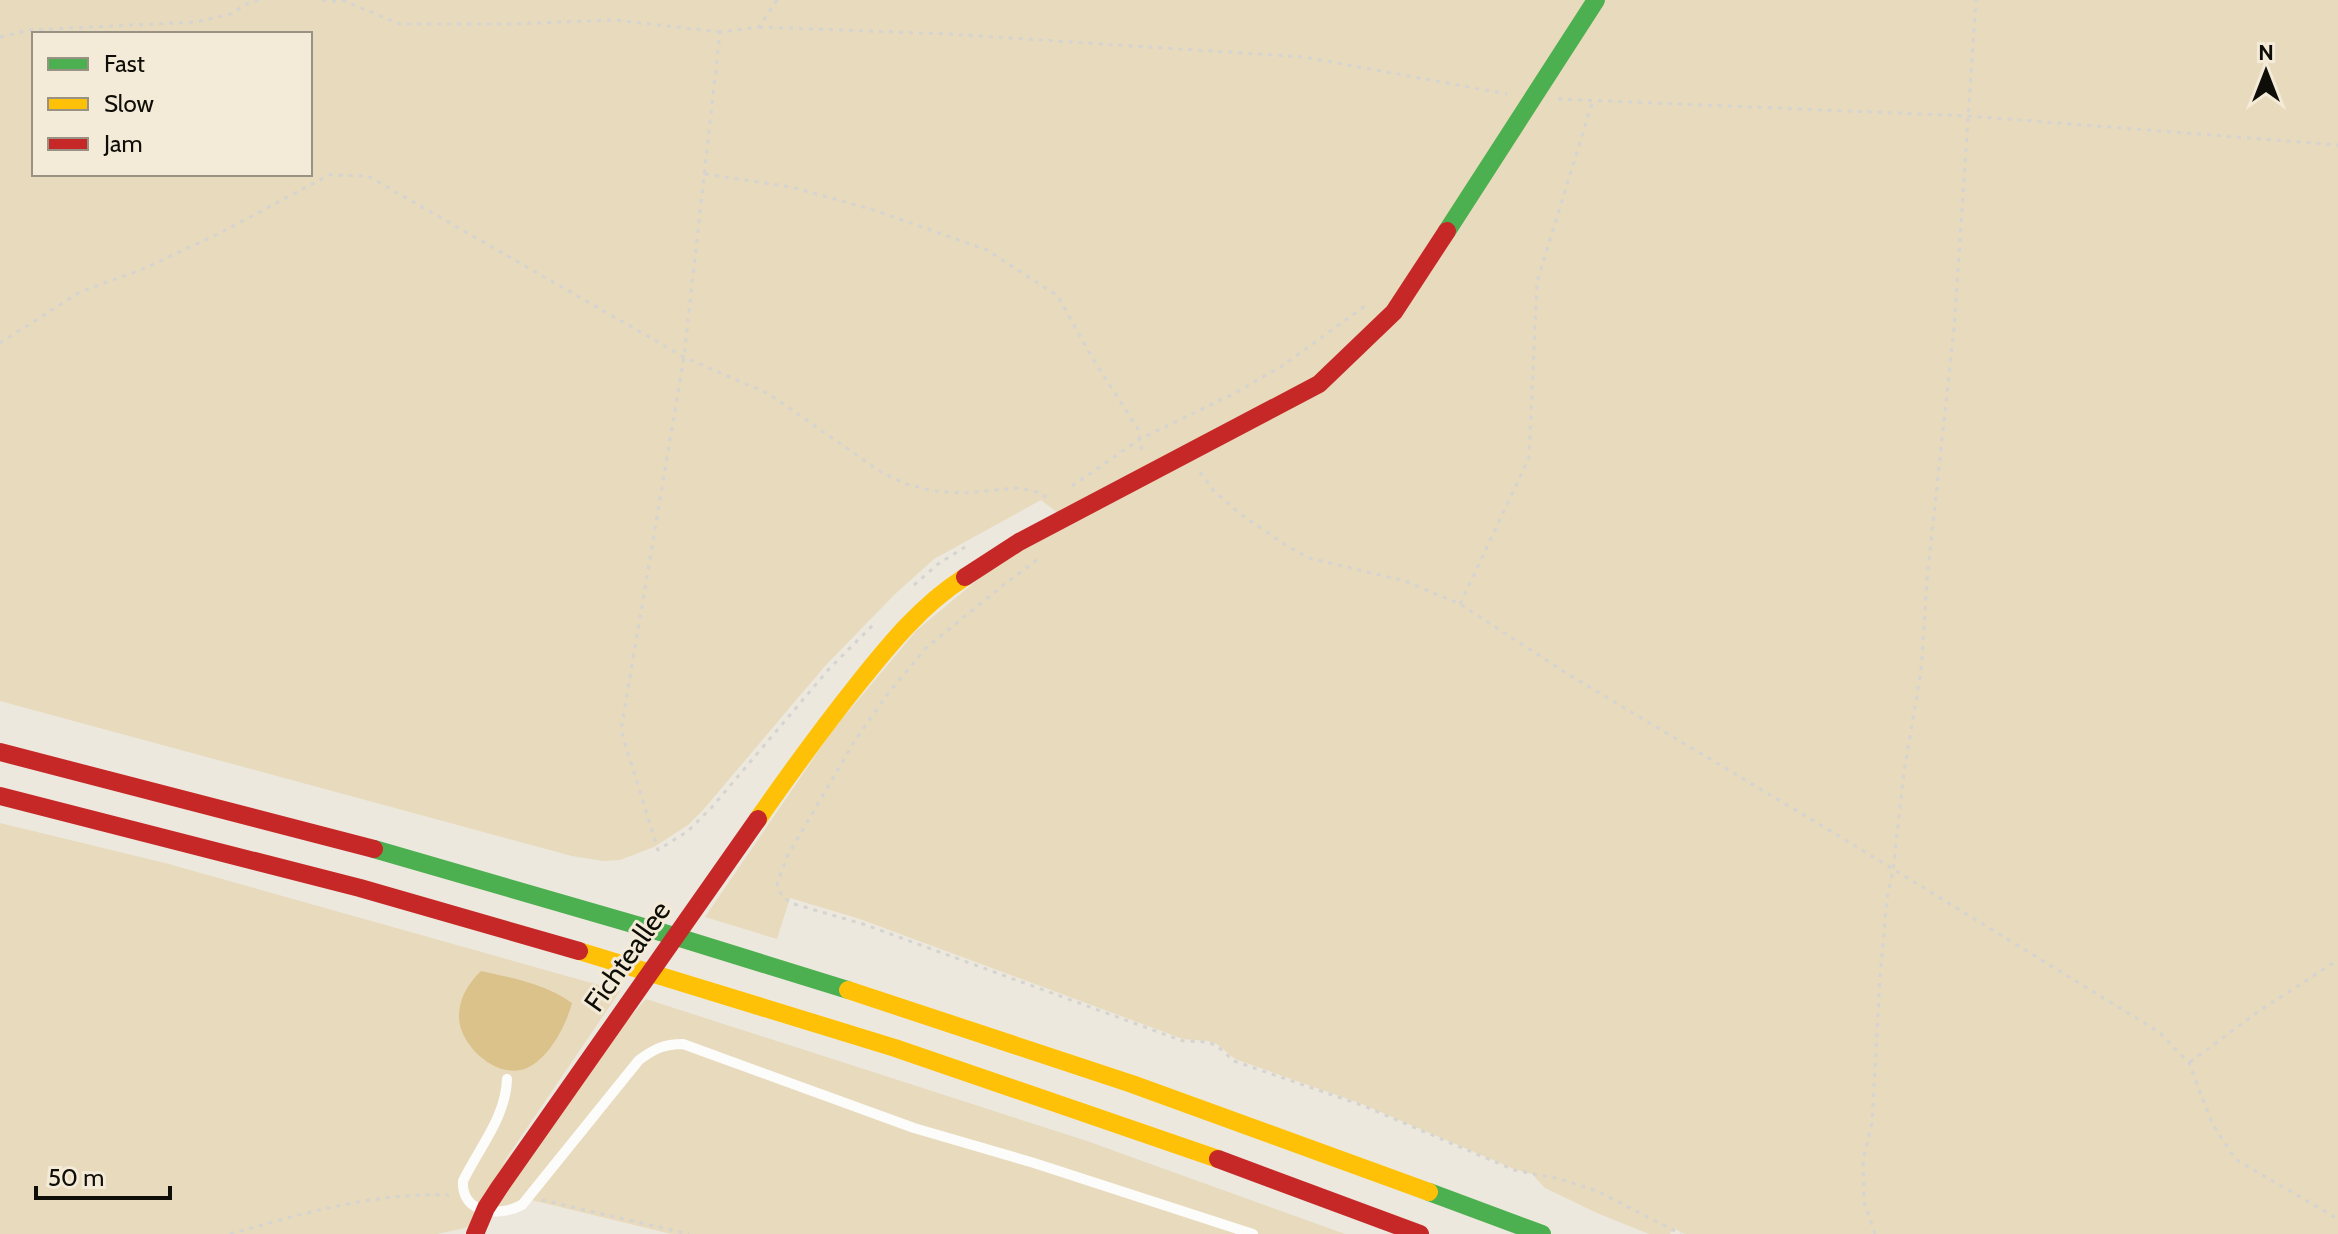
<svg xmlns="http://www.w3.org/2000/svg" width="2338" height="1234" viewBox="0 0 2338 1234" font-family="Cabin,sans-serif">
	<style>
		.green { fill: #e8dabc; fill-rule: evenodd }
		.water { fill: #dbc28a }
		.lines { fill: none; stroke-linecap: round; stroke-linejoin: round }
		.path { stroke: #d5d4d1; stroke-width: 3; stroke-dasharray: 4 6; stroke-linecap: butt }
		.lane { stroke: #fcfcfa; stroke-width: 10 }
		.fast { stroke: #4caf50; stroke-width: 18 }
		.slow { stroke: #ffc107; stroke-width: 18 }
		.jam { stroke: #c62828; stroke-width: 18 }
		.labels { text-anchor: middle; stroke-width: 6; stroke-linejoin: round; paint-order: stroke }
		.street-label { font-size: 28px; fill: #0f0d07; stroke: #f3ead7 }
	</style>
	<rect width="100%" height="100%" fill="#ede8dd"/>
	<path class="green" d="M0,0H2338V1234H1685L1673,1228L1670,1234H1649L1597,1213L1545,1188L1532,1174L1514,1169L1362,1104L1235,1059L1217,1044L1208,1041L1183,1039L860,919L790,898L777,939L705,917L833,730L917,630L1058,513L1041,500L934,559L895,594L825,666L703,810L688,825L654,847L620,860L603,861L572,856L0,701ZM34,34H310V174H34Z
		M0,823L165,863L620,991L501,1166L646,999L1087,1141L1345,1234H671L523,1198L465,1228L437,1234H0Z"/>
	<path class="water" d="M481,971C512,978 546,984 572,1003C566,1026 549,1058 527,1068C497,1081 457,1044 459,1014C460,996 469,983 481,971Z"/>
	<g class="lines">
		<path class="path" d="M322,0L342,2
			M342,0L400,24H511L615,20L720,32
			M777,0L759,27L720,32L684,357L621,730L658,850L688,831L712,807L829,669L874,624
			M759,27L948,34L1304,57L1507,94
			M0,37L30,30L196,22L231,14L248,3L259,0
			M1558,99L1969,116L2338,145
			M705,174L791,187L874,210L987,250L1058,296L1091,356L1138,429L1142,451
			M0,343L80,292L143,269L218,234L329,175L368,176L684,357L769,394L881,472L906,484L934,491L963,493L1019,488L1037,492L1052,500
			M1200,472L1213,490L1239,513L1287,546L1309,558L1405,581L1460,604L1566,673L1839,836L2159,1032L2189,1063L2212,1123L2235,1159L2338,1219
			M1072,486L1140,439L1235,393L1282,366L1365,306
			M1037,560L1002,586L926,648L886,696L854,742L788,855L777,883L782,897L794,904L863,924L1183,1041L1206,1042L1216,1045L1234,1061L1364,1106L1514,1170L1560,1179L1597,1191L1681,1234
			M914,585L938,564L965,547
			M1460,604L1529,458L1537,282L1593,100
			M2190,1062L2259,1011L2338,960
			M542,1200L689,1234
			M230,1234C301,1214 374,1192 449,1195
			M1875,1234L1864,1202L1863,1160L1872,1123L1880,977L1887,898L1893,870L1904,772L1921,671L1927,579L1954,328L1976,0"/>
		<path class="lane" d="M507,1079C506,1117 479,1148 463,1181C461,1214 499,1217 522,1205L639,1060C654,1049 664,1044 683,1044L914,1128L1034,1163L1253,1234"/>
		<path class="fast" d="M1447,231L1596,0
			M374,849L664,933L848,990
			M1429,1192L1542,1234"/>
		<path class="slow" d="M758,819C790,773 822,729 857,685C889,645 921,605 965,577
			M579,951L895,1048L1218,1159
			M848,990L1132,1084L1429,1192"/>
		<path class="jam" d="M965,577L1019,542L1319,384L1394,312L1447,231
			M0,752L374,849
			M0,796L360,888L579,951
			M1218,1159L1420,1234
			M475,1234L486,1208L499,1188L758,819"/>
	</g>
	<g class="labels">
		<g class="street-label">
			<text transform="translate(627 956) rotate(-55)" y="10">Fichteallee</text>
		</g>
	</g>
	<rect x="32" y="32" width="280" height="144" fill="#f3ead7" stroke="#989284" stroke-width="2"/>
	<rect x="48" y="58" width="40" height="12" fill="#4caf50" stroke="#989284" stroke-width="2"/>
	<text x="104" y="72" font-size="24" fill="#0f0d07">Fast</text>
	<rect x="48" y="98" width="40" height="12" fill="#ffc107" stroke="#989284" stroke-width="2"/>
	<text x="104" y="112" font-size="24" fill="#0f0d07">Slow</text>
	<rect x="48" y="138" width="40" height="12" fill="#c62828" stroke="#989284" stroke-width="2"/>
	<text x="104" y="152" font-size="24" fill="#0f0d07">Jam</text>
	<g transform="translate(2266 72)" stroke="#f3ead7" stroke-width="6" paint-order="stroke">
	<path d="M0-6L14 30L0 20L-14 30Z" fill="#0f0d07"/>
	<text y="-12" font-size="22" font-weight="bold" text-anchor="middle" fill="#0f0d07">N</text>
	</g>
	<path d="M36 1186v12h134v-12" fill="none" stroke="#0f0d07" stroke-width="4"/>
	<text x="48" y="1186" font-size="24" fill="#0f0d07" stroke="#f3ead7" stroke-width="6" paint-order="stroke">50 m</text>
</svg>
